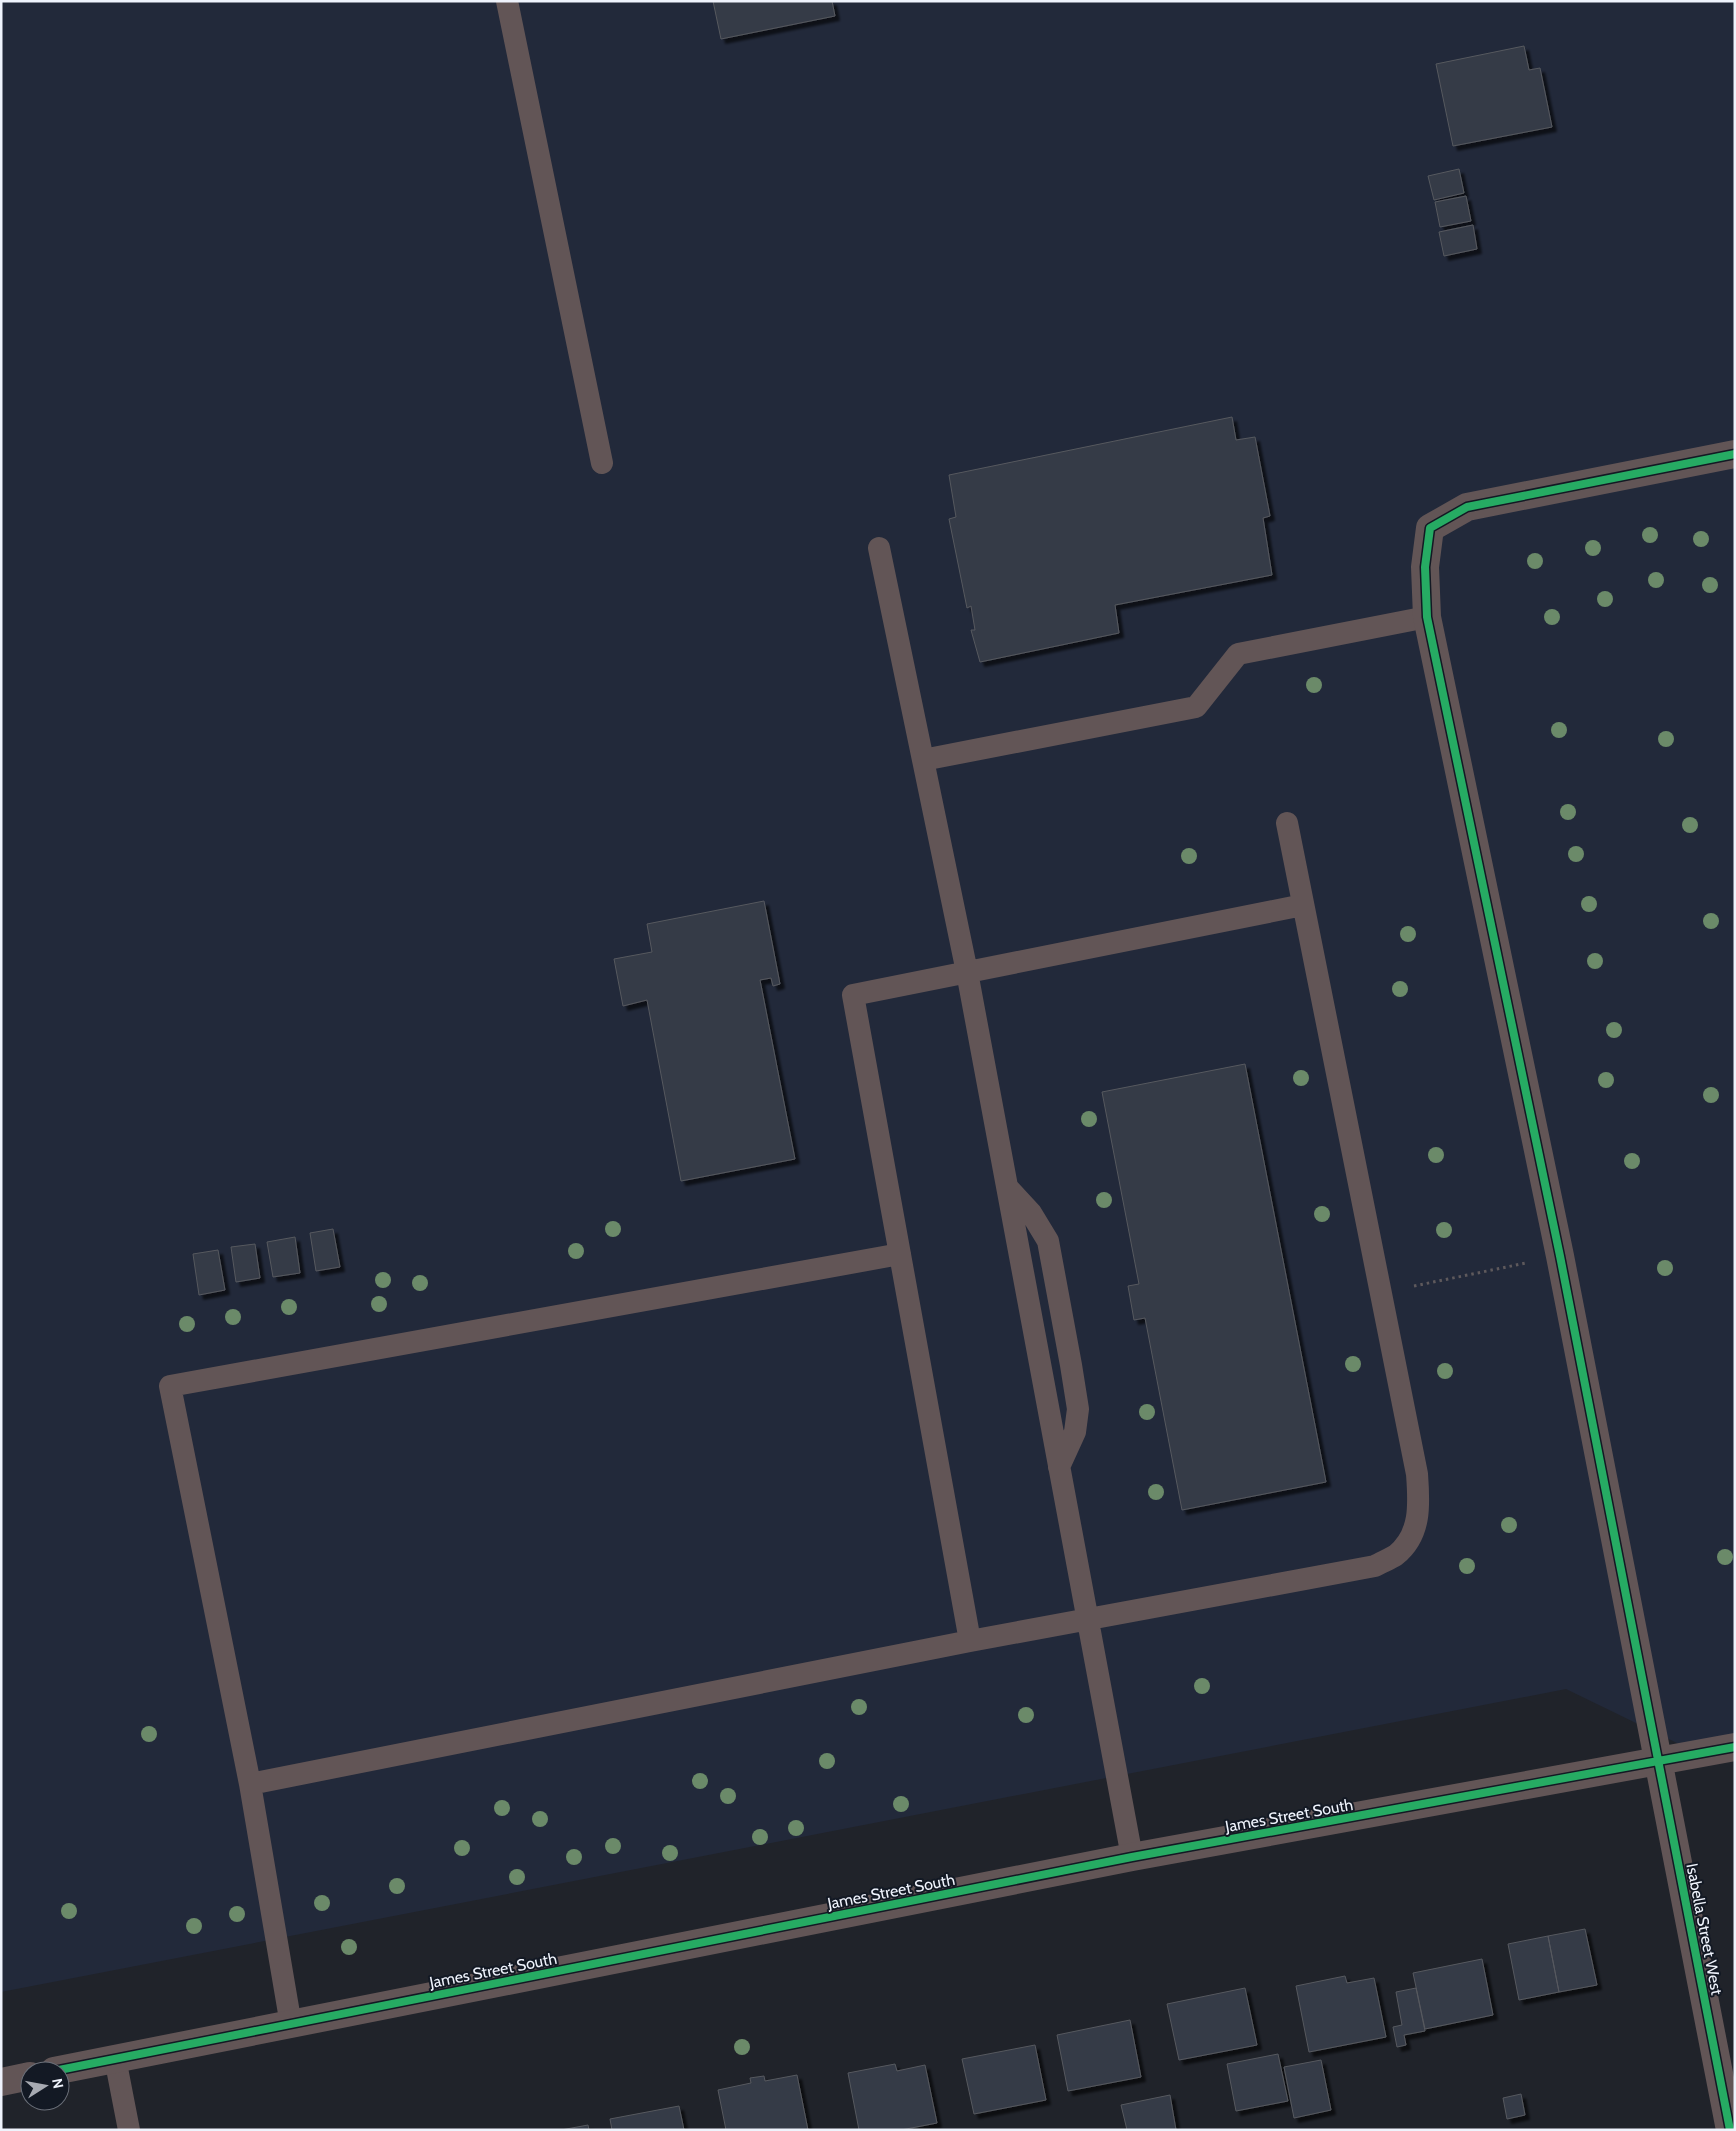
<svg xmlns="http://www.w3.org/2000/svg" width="1736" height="2131" viewBox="0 0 1736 2131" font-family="Cabin,sans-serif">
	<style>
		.built { fill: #22293a }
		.building { fill: #353a46; stroke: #56595f; filter: url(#shadow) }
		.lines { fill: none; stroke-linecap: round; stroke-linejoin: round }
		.path { stroke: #5e595c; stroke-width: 3; stroke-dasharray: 2.5 4; stroke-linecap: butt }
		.service { stroke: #625556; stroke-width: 22 }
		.minor { stroke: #625556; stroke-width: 28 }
		.tertiary { stroke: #625556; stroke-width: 28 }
		.cycleway-casing { stroke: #131924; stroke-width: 11 }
		.cycleway { stroke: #26ab63; stroke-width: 8 }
		.tree { fill: #6b8a69 }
		.labels { text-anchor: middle; stroke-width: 4; stroke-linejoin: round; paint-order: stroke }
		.street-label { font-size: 16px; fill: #eff3fc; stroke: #131924 }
	</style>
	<defs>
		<filter id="shadow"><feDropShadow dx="4.5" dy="4.5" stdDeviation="1" flood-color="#0009"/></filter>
	</defs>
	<rect width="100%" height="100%" fill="#20232a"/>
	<path class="built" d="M1,1H1735V1756L1712,1760L1566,1689L1,1992Z"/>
	<path class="building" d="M713,1H832L835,16L721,39Z
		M1524,46L1529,70L1540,68L1552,127L1453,146L1436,64Z
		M1459,169L1464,193L1434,200L1428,176Z
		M1466,196L1471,221L1440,227L1435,202Z
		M1473,225L1477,249L1444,256L1439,232Z
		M1232,417L1236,440L1255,437L1270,516L1263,518L1272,575L1115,605L1119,633L980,662L971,630H975L971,606L967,608L949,519L956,517L949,475Z
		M764,901L780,984L773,986L771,978L760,980L795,1159L681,1181L647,1000L623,1006L614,959L652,952L647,924Z
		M1245,1064L1326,1482L1182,1510L1145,1318L1134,1320L1128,1286L1139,1284L1102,1092Z
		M333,1229L340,1267L316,1271L310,1233Z
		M295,1237L300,1273L273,1277L267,1242Z
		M255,1244L260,1278L236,1282L231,1247Z
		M218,1250L225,1290L199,1295L193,1254Z
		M1585,1929L1597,1985L1559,1992L1548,1936Z
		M1548,1936L1559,1992L1519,2000L1508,1944Z
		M1482,1959L1493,2015L1425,2029L1413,1973Z
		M1345,1976L1347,1983L1374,1978L1386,2037L1309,2052L1296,1986Z
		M1245,1988L1257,2045L1179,2060L1167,2004Z
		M1416,1988L1425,2031L1404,2035L1406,2045L1397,2047L1393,2027L1402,2025L1396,1992Z
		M1130,2020L1141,2077L1068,2091L1057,2035Z
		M1035,2045L1046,2100L974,2114L962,2059Z
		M1278,2054L1288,2101L1236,2111L1227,2064Z
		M1321,2060L1331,2110L1294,2118L1284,2067Z
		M895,2064L897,2071L925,2065L937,2123L901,2130H859L848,2073Z
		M797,2075L808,2130H726L718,2090L751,2083L750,2078L764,2076L765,2081Z
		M1521,2094L1525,2115L1507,2119L1503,2098Z
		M1170,2095L1176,2130H1127L1121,2105Z
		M679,2106L684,2130H612L610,2119Z
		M588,2125L589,2130H561Z"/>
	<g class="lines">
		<path class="path" d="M1414,1286L1526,1263"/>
		<path class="service" d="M507,1L602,463
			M879,548L967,972L1132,1857
			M923,760L1196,707L1238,654L1427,617
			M1007,1187L1031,1213L1048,1241L1071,1365L1078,1409L1075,1432L1059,1467
			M970,1641L853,995L1303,905
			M250,1784L170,1386L900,1254
			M291,2025L250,1784L970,1641L1375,1566C1382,1562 1390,1559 1396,1555C1422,1534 1419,1502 1417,1474L1287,823
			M115,2058L129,2130"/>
		<path class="minor" d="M1730,2130L1560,1256L1427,617L1425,567L1430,528L1467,507L1735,454"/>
		<path class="tertiary" d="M54,2071L1132,1857L1735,1747
			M1,2082L30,2076"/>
		<defs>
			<path id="cycleway" d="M54,2071L1132,1857L1735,1747
				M1730,2130L1560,1256L1427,617L1425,567L1430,528L1467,507L1735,454"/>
		</defs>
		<use href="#cycleway" class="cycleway-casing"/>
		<use href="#cycleway" class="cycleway"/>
	</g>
	<g class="tree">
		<circle cx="1650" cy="535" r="8"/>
		<circle cx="1701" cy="539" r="8"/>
		<circle cx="1593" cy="548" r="8"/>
		<circle cx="1535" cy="561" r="8"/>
		<circle cx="1656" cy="580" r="8"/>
		<circle cx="1710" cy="585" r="8"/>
		<circle cx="1605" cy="599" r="8"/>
		<circle cx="1552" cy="617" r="8"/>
		<circle cx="1314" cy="685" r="8"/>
		<circle cx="1559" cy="730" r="8"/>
		<circle cx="1666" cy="739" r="8"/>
		<circle cx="1568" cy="812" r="8"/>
		<circle cx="1690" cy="825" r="8"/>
		<circle cx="1576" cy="854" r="8"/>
		<circle cx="1189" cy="856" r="8"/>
		<circle cx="1589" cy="904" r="8"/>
		<circle cx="1711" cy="921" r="8"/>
		<circle cx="1408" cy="934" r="8"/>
		<circle cx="1595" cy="961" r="8"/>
		<circle cx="1400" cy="989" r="8"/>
		<circle cx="1614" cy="1030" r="8"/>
		<circle cx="1301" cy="1078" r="8"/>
		<circle cx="1606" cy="1080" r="8"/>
		<circle cx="1711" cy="1095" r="8"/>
		<circle cx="1089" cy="1119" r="8"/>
		<circle cx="1436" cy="1155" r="8"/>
		<circle cx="1632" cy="1161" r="8"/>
		<circle cx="1104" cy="1200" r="8"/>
		<circle cx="1322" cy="1214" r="8"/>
		<circle cx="613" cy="1229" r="8"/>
		<circle cx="1444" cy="1230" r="8"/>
		<circle cx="576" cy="1251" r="8"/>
		<circle cx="1665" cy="1268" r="8"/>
		<circle cx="383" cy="1280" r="8"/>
		<circle cx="420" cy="1283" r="8"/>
		<circle cx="379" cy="1304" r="8"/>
		<circle cx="289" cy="1307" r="8"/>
		<circle cx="233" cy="1317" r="8"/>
		<circle cx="187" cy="1324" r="8"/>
		<circle cx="1353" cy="1364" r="8"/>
		<circle cx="1445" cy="1371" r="8"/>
		<circle cx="1147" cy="1412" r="8"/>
		<circle cx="1156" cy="1492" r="8"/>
		<circle cx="1509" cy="1525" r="8"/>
		<circle cx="1725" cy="1557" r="8"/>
		<circle cx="1467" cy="1566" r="8"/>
		<circle cx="1202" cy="1686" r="8"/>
		<circle cx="859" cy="1707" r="8"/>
		<circle cx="1026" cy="1715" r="8"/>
		<circle cx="149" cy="1734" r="8"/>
		<circle cx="827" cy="1761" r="8"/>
		<circle cx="700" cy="1781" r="8"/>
		<circle cx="728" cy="1796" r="8"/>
		<circle cx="901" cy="1804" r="8"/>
		<circle cx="502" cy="1808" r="8"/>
		<circle cx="540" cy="1819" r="8"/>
		<circle cx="796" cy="1828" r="8"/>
		<circle cx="760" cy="1837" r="8"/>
		<circle cx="613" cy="1846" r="8"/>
		<circle cx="462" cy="1848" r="8"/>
		<circle cx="670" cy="1853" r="8"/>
		<circle cx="574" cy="1857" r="8"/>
		<circle cx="517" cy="1877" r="8"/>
		<circle cx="397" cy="1886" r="8"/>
		<circle cx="322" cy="1903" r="8"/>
		<circle cx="69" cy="1911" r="8"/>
		<circle cx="237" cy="1914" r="8"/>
		<circle cx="194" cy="1926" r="8"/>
		<circle cx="349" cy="1947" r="8"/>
		<circle cx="742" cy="2047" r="8"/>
	</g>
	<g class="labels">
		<g class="street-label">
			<text transform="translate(1289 1815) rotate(-10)" y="6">James Street South</text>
			<text transform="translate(891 1891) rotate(-11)" y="6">James Street South</text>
			<text transform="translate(1705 1929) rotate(79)" y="6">Isabella Street West</text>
			<text transform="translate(493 1970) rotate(-11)" y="6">James Street South</text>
		</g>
	</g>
	<rect width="1736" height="2131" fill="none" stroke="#eff3fc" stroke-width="5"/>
	<g transform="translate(45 2086) rotate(79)"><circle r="24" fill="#131924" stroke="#6b707a"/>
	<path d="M0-4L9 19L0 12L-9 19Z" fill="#a7aab2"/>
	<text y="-8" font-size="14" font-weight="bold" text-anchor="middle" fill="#eff3fc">N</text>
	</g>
</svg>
